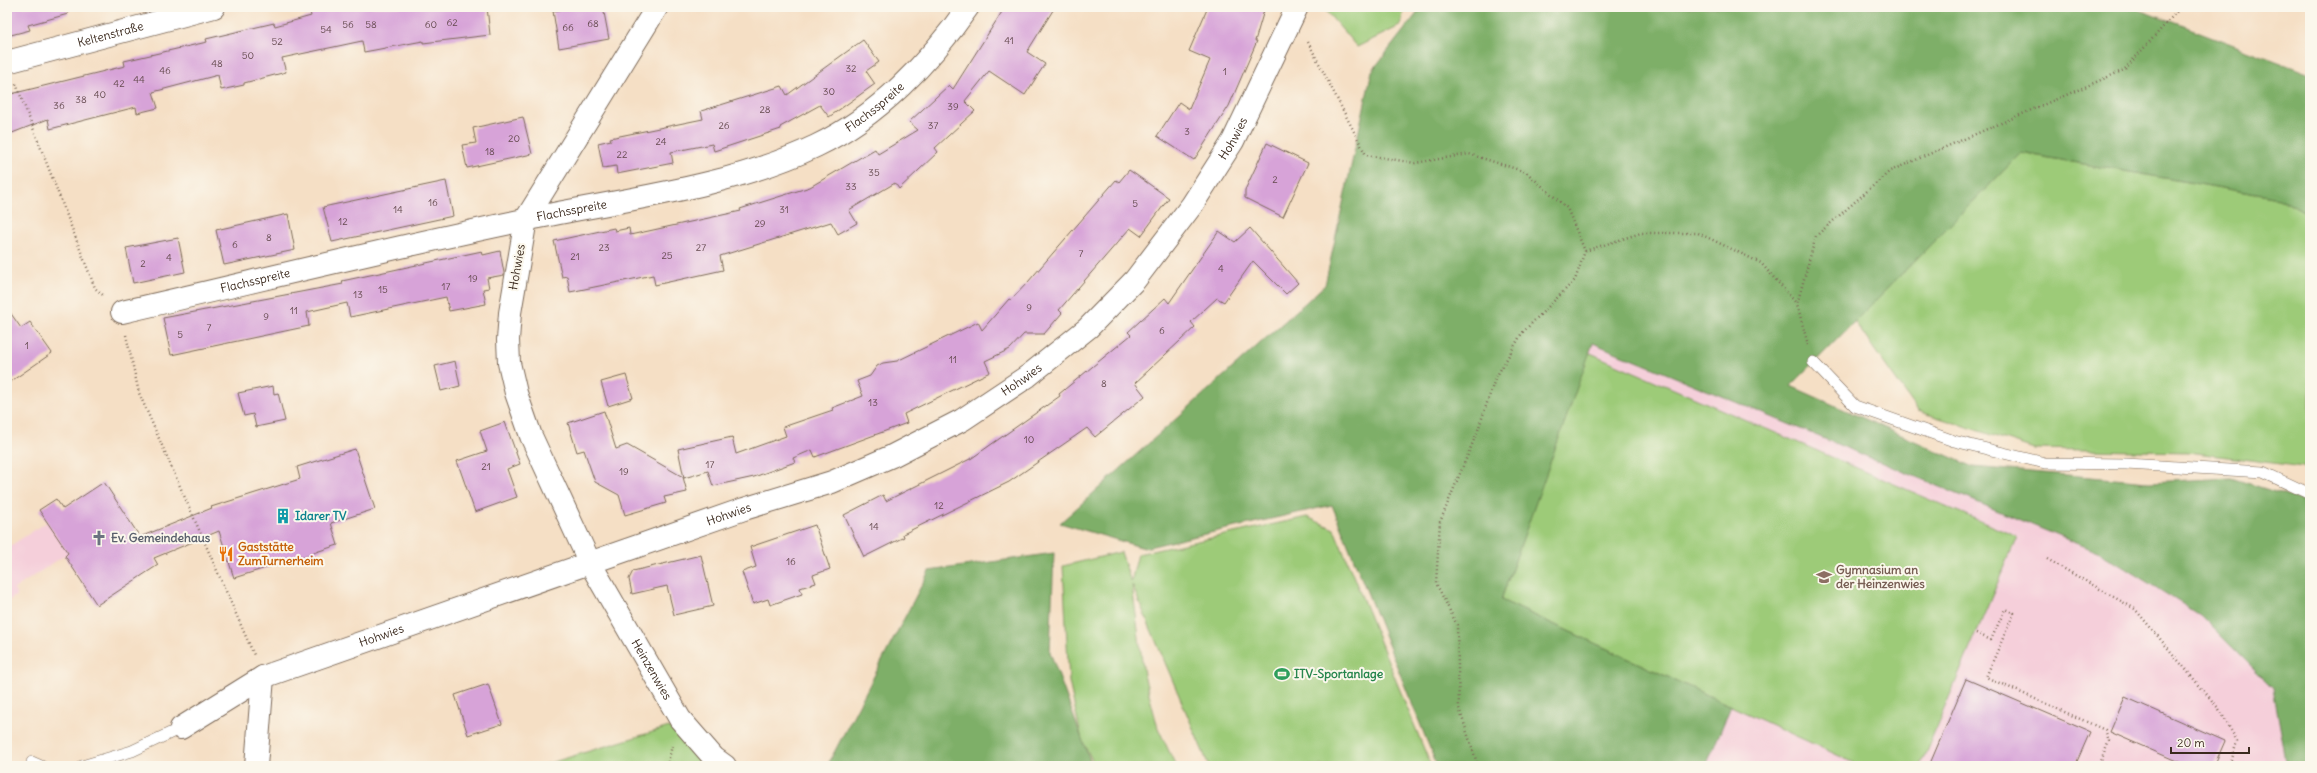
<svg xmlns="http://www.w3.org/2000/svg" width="2317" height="773" viewBox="0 0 2317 773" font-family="Delius,sans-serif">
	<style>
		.built { fill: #f5cfda }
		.green { fill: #9dcb78; stroke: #6c7a4b }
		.forest { fill: #7eaf68; stroke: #5c6c43 }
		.building { fill: #d7a3d8 }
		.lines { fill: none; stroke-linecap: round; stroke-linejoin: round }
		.service-casing { stroke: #7c6958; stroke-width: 12 }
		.minor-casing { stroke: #7c6958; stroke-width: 24 }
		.path { stroke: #7c6958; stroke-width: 2.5; stroke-dasharray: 1 3; stroke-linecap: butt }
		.service { stroke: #fff; stroke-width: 11 }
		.minor { stroke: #fff; stroke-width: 22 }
		.labels { text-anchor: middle; stroke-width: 4; stroke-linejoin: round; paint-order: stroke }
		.number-label { font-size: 10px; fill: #62484c }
		.street-label { font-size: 12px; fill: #3b2a1e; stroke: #fbf7ec }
		.culture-label { font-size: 12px; font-weight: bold; fill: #0d838f; stroke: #fbf7ec; text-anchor: start }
		.worship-label { font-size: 12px; font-weight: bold; fill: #5b616d; stroke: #fbf7ec; text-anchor: start }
		.food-label { font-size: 12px; font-weight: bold; fill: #c56008; stroke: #fbf7ec; text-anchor: start }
		.education-label { font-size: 12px; font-weight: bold; fill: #785e54; stroke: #fbf7ec; text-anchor: start }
		.leisure-label { font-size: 12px; font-weight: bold; fill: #27864d; stroke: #fbf7ec; text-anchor: start }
	</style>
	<rect width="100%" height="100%" fill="#fbf7ec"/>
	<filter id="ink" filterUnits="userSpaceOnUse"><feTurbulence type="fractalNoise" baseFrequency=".025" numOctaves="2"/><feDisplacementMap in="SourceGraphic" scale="8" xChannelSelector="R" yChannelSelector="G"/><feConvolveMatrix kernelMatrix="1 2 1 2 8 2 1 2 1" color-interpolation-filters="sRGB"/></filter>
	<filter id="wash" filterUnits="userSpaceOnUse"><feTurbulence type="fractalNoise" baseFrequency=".012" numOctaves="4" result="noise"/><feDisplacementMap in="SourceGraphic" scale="16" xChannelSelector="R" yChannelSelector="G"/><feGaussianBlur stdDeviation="0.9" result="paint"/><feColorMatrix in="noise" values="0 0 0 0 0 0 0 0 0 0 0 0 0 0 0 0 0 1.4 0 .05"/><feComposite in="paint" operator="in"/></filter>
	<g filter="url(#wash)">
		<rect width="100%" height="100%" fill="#f5dfc5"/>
		<path class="built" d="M1592,343L2102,554L2200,615L2273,688L2287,766H1492L1501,600Z
			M47,522L68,553L14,589L17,595L7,602V548Z"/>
		<path class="green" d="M1327,7H1405L1400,26L1357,47L1326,11Z
			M2021,153L2279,198L2310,216V473L2303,467L2188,452L2034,449L1918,411L1854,321Z
			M1588,352L2017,537L1920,766H1861L1501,600Z
			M1307,517L1334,529L1431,766H1209L1132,585L1144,675L1158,728L1176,766H1095L1082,740L1069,682L1063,566L1121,552L1131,582L1138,554Z
			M669,727L710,766H540Z"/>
		<path class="forest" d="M1422,7H2134L2310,74V216L2279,198L2021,153L1791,386L1973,467L2149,482L2231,478L2310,503V766H2287L2273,688L2200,615L2102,554L1593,343L1501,600L1731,706L1706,766H1437L1332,505L1144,548L1060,523L1325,285L1372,71Z
			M1054,553L1050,652L1092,766H827L929,571Z"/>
		<g id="blocks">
			<path class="building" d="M7,7H67L68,14L28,25L30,30L7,36Z
				M337,7H487L490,35L423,43V41L364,52L362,41L282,58L286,72L244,83V85L221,90L218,75L153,92L158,108L137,113L136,107L50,129L48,119L7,135V95L125,66L124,61L207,42L206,39L274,23L275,26L311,16L310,12Z
				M576,7H603L609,39L559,48L553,11Z
				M1005,7H1055L1027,52L1045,64L1025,95L989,71L965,101L975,111L935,148L938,152L899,189L895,183L849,210L857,223L838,234L831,222L720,256L723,270L655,285L653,275L570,292L567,276L562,277L554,241L614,228L615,231L629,228L630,235L741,211L740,209L810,187L875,149L878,154L918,130L909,122L949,85L953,89Z
				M1208,7H1265L1255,41H1257L1229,106L1194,160L1157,136L1179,102L1189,109L1210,60L1189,51Z
				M863,40L879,62L866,71L875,84L829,117L820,105L780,127L781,129L714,151L712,144L671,152L673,163L617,174L616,166L603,168L598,143L611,140L610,138L703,119L701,111L782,86L787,95Z
				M523,117L532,154L467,168L462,145L476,143L473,128Z
				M1267,143L1308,163L1283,217L1245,198V190Z
				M1129,170L1169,198L1141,236L1130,228L1059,310L1062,313L1044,334H1024L1010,349L985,361L990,372L904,414L907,423L815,457L812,450L793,458L795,462L754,477L713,486L708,471L684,478L678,449L732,437L736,454L786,436L783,427L833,410L832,408L863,396L857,381L870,376L877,366L883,363L897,361L978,322L982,330L1009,299L1011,300L1028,282L1116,180L1119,182Z
				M446,181L453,216L332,242L323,207Z
				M288,214L295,250L224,265L216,230Z
				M1250,228L1298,283L1286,294L1253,261L1224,302L1217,298L1191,322L1195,327L1135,383L1145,396L1095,437L1087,428L1009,482L903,534L904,537L864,557L844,515L883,495L886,501L972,458L1060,396L1059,394L1131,335L1128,332L1165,298L1169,303L1219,231L1235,242Z
				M178,238L185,272L133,283L126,248Z
				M482,251L483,255L500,251L504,273V275L487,278L489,288L483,289L486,304L449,311L446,297L350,317L347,303L307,312L309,326L171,355L163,318L343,284L342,281Z
				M7,308L21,328L30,322L52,353L7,384Z
				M455,361L460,386L441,391L435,366Z
				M626,375L633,398L608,406L601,382Z
				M273,386L274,394L278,393L285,421L256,427L253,414L244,416L238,393Z
				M604,411L616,449L627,445L683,477L687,492L664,497L666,503L625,515L619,495L595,482L584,450L577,452L568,423Z
				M505,422L520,464L507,469L517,497L475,512L457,461L487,451L480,431Z
				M355,449L375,509L331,523L338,545L234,578L219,531L154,558L158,565L97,605L65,556L68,553L39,510L56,499L63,509L104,482L140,537L212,508L211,507L300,479L297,467Z
				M815,525L830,569L813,575L816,583L800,588L802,594L770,605L768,599L753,604L742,572L756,567L750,547Z
				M701,555L713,606L674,615L667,586L632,594L629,579L633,571Z
				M1966,679L2090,732L2075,766H1929Z
				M488,684L502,724L468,735L455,695Z
				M2125,697L2225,741L2214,766H2188L2110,732Z"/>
		</g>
	</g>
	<g filter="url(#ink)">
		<use href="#blocks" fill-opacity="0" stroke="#7c6958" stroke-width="1"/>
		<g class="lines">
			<defs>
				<path id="service" d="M1813,362L1855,406L1954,441L2045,463L2126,464L2263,472L2310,494
					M32,762L41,766
					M82,766L132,751L181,728"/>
				<g id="minor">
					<path id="s1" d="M657,7L526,219L510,313L508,340L509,363L516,393L531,436L590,563L680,719L714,758L725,766"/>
					<path id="s2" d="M7,62L214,7"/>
					<path id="s3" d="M122,312C257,281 392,247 529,219C623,199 728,188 816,146C877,117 930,62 968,7"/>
					<path id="s4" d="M181,728L263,677L744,509L832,482L892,456L962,420L1028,376L1088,328L1135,280L1192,205L1233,141L1297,7"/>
					<path d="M256,766L263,677"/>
				</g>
			</defs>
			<use href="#service" class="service-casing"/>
			<use href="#minor" class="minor-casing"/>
			<path class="path" d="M1308,42L1366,155L1415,163L1469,154L1526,172L1567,208L1585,251L1575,280L1522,333L1495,379L1478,430L1440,522L1436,583L1457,625L1459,708L1478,766
				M16,84L95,288L104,296
				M1585,251L1641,233H1698L1761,263L1796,303
				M126,335L139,393L254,655
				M1808,345L1797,304L1816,236L1890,171L2124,70L2181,7
				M2047,559L2135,609L2219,709L2237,741L2230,766
				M1976,633L1991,640L2005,609L2014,613L1986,677L2105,730L2109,741L2099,766
				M667,766L672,746"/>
			<use href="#service" class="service"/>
			<use href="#minor" class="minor"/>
		</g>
	</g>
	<defs>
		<symbol id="building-bare" viewBox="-9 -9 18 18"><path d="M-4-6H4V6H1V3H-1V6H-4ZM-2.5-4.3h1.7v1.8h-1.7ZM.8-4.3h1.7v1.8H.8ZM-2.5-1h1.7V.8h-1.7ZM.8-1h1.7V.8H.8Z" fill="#0f9aa8" stroke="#fbf7ec" stroke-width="2.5" paint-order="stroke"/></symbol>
		<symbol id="church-bare" viewBox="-9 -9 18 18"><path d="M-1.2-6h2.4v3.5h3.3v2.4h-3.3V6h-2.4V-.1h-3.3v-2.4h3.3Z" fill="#6b7280" stroke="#fbf7ec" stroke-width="2.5" paint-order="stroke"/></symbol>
		<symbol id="restaurant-bare" viewBox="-9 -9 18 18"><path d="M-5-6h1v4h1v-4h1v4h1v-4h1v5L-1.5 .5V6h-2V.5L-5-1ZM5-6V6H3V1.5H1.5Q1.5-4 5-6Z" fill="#e8710a" stroke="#fbf7ec" stroke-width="2.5" paint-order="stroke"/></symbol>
		<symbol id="school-bare" viewBox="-9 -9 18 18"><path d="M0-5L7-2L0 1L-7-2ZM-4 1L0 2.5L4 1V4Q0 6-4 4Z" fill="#8d6e63" stroke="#fbf7ec" stroke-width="2.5" paint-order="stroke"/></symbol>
		<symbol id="stadium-bare" viewBox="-9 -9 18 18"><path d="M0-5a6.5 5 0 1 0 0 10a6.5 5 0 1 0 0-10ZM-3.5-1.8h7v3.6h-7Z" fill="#2e9e5b" stroke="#fbf7ec" stroke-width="2.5" paint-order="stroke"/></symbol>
	</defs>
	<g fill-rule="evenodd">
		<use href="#building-bare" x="272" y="505" width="22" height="22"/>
		<use href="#church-bare" x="88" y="527" width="22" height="22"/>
		<use href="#restaurant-bare" x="215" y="543" width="22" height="22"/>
		<use href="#school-bare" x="1813" y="566" width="22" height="22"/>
		<use href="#stadium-bare" x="1271" y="663" width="22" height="22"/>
	</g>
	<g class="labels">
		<g class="number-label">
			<text x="452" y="26">62</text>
			<text x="593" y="27">68</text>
			<text x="348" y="28">56</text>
			<text x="371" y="28">58</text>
			<text x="431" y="28">60</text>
			<text x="568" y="31">66</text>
			<text x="326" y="33">54</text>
			<text x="1009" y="44">41</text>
			<text x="277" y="45">52</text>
			<text x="248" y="59">50</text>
			<text x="217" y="67">48</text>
			<text x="851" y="72">32</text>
			<text x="165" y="74">46</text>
			<text x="1225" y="75">1</text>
			<text x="139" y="83">44</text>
			<text x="119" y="87">42</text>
			<text x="829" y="95">30</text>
			<text x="100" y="98">40</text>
			<text x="81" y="103">38</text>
			<text x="59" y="109">36</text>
			<text x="953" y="110">39</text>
			<text x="765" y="113">28</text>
			<text x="724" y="129">26</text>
			<text x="933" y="129">37</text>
			<text x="1187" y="135">3</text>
			<text x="514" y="142">20</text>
			<text x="661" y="145">24</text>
			<text x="490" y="155">18</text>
			<text x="622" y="158">22</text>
			<text x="874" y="176">35</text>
			<text x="1275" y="183">2</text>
			<text x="851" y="190">33</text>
			<text x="433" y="206">16</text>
			<text x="1135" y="207">5</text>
			<text x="398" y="213">14</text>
			<text x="784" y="213">31</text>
			<text x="343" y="225">12</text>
			<text x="760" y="227">29</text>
			<text x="269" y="241">8</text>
			<text x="235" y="248">6</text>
			<text x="604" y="251">23</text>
			<text x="701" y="251">27</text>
			<text x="1081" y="257">7</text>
			<text x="667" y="259">25</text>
			<text x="575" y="260">21</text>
			<text x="169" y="261">4</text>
			<text x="143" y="267">2</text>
			<text x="1221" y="272">4</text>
			<text x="473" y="282">19</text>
			<text x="446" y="290">17</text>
			<text x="383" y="293">15</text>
			<text x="358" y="298">13</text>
			<text x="1029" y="311">9</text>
			<text x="294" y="314">11</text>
			<text x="266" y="320">9</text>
			<text x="209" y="331">7</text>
			<text x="1162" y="334">6</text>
			<text x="180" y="338">5</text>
			<text x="27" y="349">1</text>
			<text x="953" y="363">11</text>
			<text x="1104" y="387">8</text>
			<text x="873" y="406">13</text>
			<text x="1029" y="443">10</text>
			<text x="710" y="468">17</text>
			<text x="486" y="470">21</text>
			<text x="624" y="475">19</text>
			<text x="939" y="509">12</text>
			<text x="874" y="530">14</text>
			<text x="791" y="565">16</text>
		</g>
		<g class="street-label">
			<text dy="4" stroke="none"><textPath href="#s2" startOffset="107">Keltenstraße</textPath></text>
			<text dy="4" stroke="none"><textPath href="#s3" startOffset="785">Flachsspreite</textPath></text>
			<text dy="4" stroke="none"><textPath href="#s4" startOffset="1238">Hohwies</textPath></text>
			<text dy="4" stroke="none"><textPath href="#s3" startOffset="461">Flachsspreite</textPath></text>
			<text transform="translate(517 267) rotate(-80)" y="4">Hohwies</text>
			<text dy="4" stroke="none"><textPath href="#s3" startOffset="137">Flachsspreite</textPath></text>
			<text dy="4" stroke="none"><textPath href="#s4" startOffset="914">Hohwies</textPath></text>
			<text dy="4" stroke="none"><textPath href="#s4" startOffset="590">Hohwies</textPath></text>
			<text dy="4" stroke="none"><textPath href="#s4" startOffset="222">Hohwies</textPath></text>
			<text dy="4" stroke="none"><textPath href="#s1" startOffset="734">Heinzenwies</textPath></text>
		</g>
		<g class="culture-label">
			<text x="295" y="520">Idarer TV</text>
		</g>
		<g class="worship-label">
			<text x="111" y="542">Ev. Gemeindehaus</text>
		</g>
		<g class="food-label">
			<text x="238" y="551">Gaststätte<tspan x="238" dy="14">ZumTurnerheim</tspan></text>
		</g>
		<g class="education-label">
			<text x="1836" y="574">Gymnasium an<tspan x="1836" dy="14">der Heinzenwies</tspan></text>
		</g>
		<g class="leisure-label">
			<text x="1294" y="678">ITV-Sportanlage</text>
		</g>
	</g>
	<rect width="2317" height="773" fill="none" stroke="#fbf7ec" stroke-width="24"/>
	<path d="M2171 747v6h78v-6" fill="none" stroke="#3b2a1e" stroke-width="2"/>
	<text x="2177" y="747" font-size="12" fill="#3b2a1e" stroke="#fbf7ec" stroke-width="3" paint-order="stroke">20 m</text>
</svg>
